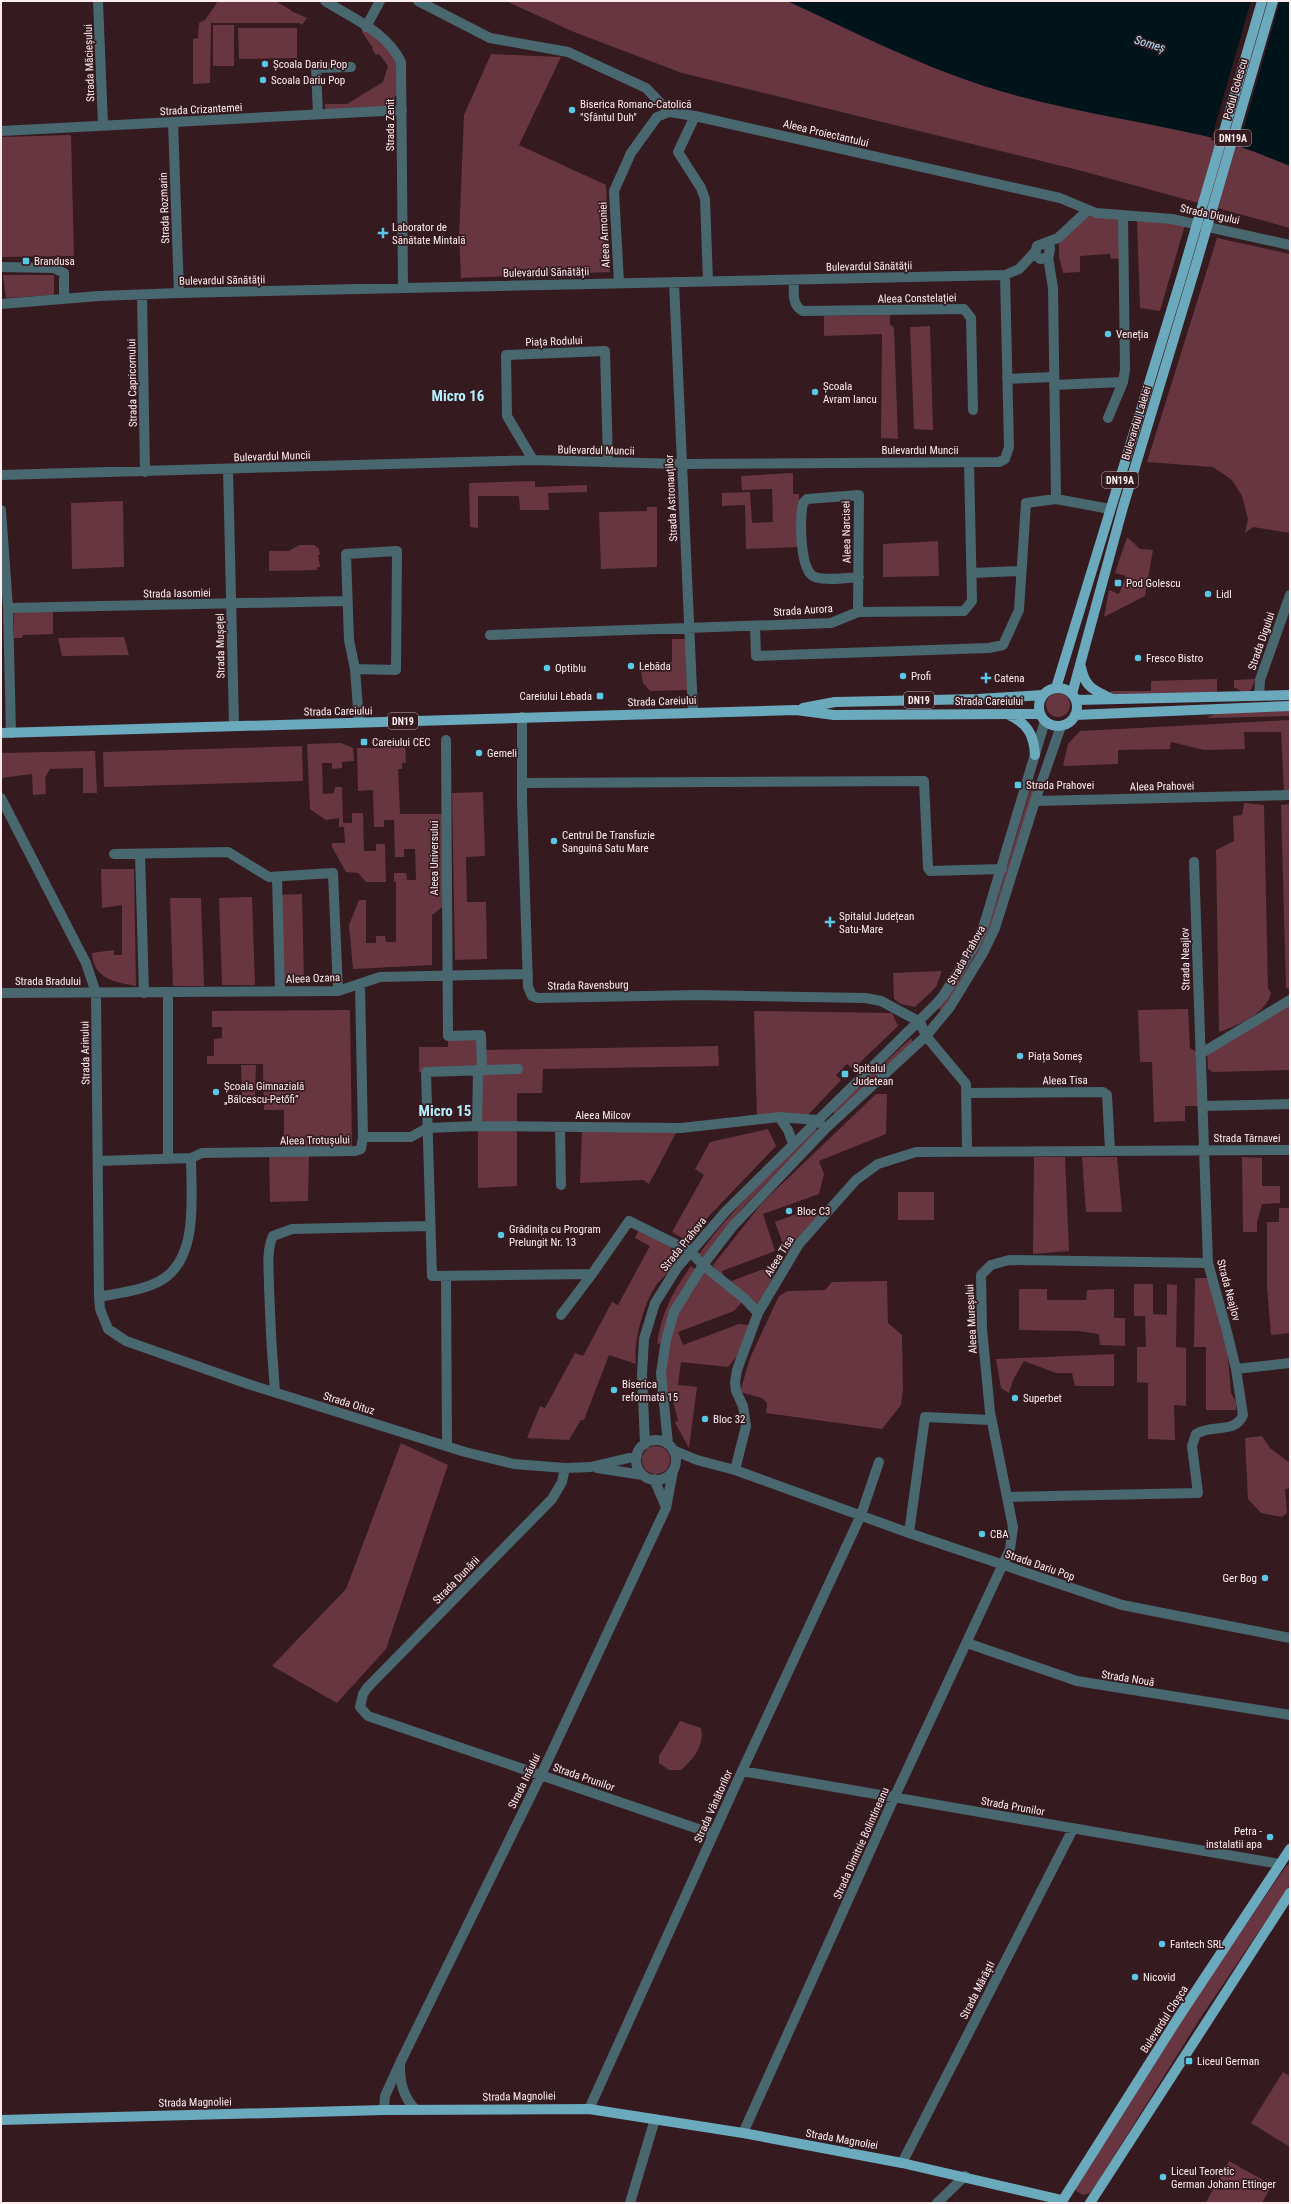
<svg xmlns="http://www.w3.org/2000/svg" width="1291" height="2204" viewBox="0 0 1291 2204" font-family="'Roboto Condensed',sans-serif">
	<style>
		.green { fill: #683641 }
		.water { fill: #00141a }
		.pier { fill: #351a20 }
		.lines { fill: none; stroke-linecap: round; stroke-linejoin: round }
		.minor { stroke: #49676f; stroke-width: 10 }
		.major { stroke: #6aaabc; stroke-width: 10 }
		.poi-dot { fill: #59c8e4; stroke: #351a20; stroke-width: 1.5 }
		.labels { text-anchor: middle; stroke-width: 3.5; stroke-linejoin: round; paint-order: stroke }
		.shield { fill: #351a20; stroke: #c1aeb2; stroke-width: 1 }
		.shield-label { font-size: 10px; font-weight: bold; fill: #fdedf0 }
		.street-label { font-size: 11px; fill: #fdedf0; stroke: #351a20 }
		.poi-label { font-size: 11px; fill: #fdedf0; stroke: #351a20; text-anchor: start }
		.water-label { font-size: 12px; font-style: italic; fill: #a9e8fa; stroke: #351a20 }
		.district-label { font-size: 15px; font-weight: bold; fill: #b6eefd; stroke: #351a20 }
	</style>
	<rect width="100%" height="100%" fill="#351a20"/>
	<path class="green" d="M218,1H275L291,10V11L307,18L302,25L299,23H211L210,83L193,84V39L198,38L199,23L205,20Z
		M506,1H1290V228L1082,171L682,73L574,32Z
		M213,25H234V66H213Z
		M238,28H297V58L239,59Z
		M365,28L388,47L397,60V94L385,111L325,114V104H347L383,82L388,66L379,54L376,55L372,49L373,48L362,32Z
		M491,54L561,57L519,145L606,185L610,272L461,278L459,238L464,115Z
		M71,135L74,256L1,257V137Z
		M1087,216L1123,218L1124,258L1111,259L1110,254L1080,256V272L1063,273L1059,257V242Z
		M1137,220L1185,225L1160,311L1140,308Z
		M1217,238L1290,254V533L1253,527L1245,533L1248,519L1242,496L1232,480L1213,467L1147,462Z
		M3,275H54V295L6,298Z
		M890,315V324L894,328L898,439L881,438L882,334L824,336V316Z
		M930,326L933,430L914,429L910,327Z
		M793,473V494H799L800,547L746,549L745,505L722,506V493L750,492L752,523L773,522L772,489L742,490L741,476Z
		M535,481V487L587,485V492L548,493L549,510H520L519,496H478V528L470,527L469,485L470,483Z
		M123,501L124,567L72,569L71,503Z
		M647,507H657V567L601,569L599,512L647,511Z
		M1127,537L1140,549L1153,550L1145,596L1104,617L1109,590L1119,594L1126,576L1115,573Z
		M938,541L939,576L883,577V544Z
		M299,545H314L319,549L320,555H318L320,567H317V570L269,571V551H289Z
		M53,607V634L23,635L22,638H14V608Z
		M124,637L129,655L62,656L58,638Z
		M672,639H686L687,690L650,691L643,683L640,666L672,662Z
		M1217,679V691L1213,694L1111,697V691H1151V681Z
		M1255,679L1251,690L1244,693L1234,687V680Z
		M1046 705a12 12 0 1 1 24 0a12 12 0 1 1-24 0Z
		M1290,709V716L1206,718L1222,711Z
		M1290,720V791L1284,790L1281,732H1244L1245,749L1204,750L1171,742L1170,749L1118,750V764L1063,766L1068,744L1080,731Z
		M341,743L353,748L354,761L342,762V768L332,769V763H322L323,794L334,793L335,787H342L343,823H352V813H363L364,851H376V844H385L386,882H366L358,873L346,872L332,847V843H345L344,827H339V818L326,820L310,809L307,744Z
		M405,743L406,763H402V769H398L400,814H446V904L432,915V965L353,969L349,925L359,900H366V943H376V936H385L386,942H396V882L394,881V873H406L407,880H416L415,849H404V857H395L394,820H384V827H374L373,790L358,791L357,748H379L385,744Z
		M302,746L303,781L104,787L103,752Z
		M95,751L97,793H83V768L50,769L45,778L46,794L33,795L32,774L1,778V753Z
		M1033,781L1037,783L994,925L942,1012L939,1008L974,957L992,915Z
		M483,792L485,856L466,857L467,902H486L487,959L455,960L452,793Z
		M1244,803L1264,805L1268,988L1271,993C1267,1013 1237,1026 1219,1032L1216,850L1234,841L1233,816L1242,815Z
		M1290,804V989L1286,988L1281,805Z
		M101,869H134L136,986C115,982 93,979 92,953L114,950V955H122V905L102,908Z
		M302,894L304,981L280,982L277,895Z
		M252,897L255,985H222L219,898Z
		M170,898H201L204,986H173Z
		M942,971L936,987L915,1007L901,1004L894,999L893,973Z
		M1290,1000V1087L1289,1070L1213,1072L1208,1069L1207,1050Z
		M1188,1009L1190,1048L1200,1054L1203,1106H1185V1121L1154,1122L1152,1062H1140L1138,1010Z
		M350,1010L352,1146L284,1147V1110H264L263,1064H207V1056H214V1039L222,1038V1027H212V1011Z
		M754,1011L892,1013L898,1026L853,1069L847,1064L836,1075L841,1080L807,1116L757,1118Z
		M481,1035L482,1050L718,1046L719,1066L543,1069L542,1093H517V1186L478,1188V1071L419,1072V1047H448V1036Z
		M911,1038L913,1042L836,1116L833,1111Z
		M241,1065H256L255,1098H242Z
		M876,1094H887L886,1134L819,1161L824,1174L819,1194L763,1214L775,1251L722,1271L726,1283L780,1263L758,1307L745,1299L734,1311L678,1332L683,1345L739,1324L749,1325L738,1355L728,1367L681,1362L678,1385L697,1387L689,1448L675,1423L678,1420L672,1398H663L666,1340L699,1272L716,1275L724,1281L713,1265L762,1203Z
		M768,1129L776,1146L686,1240L672,1232L704,1175L695,1169L710,1142Z
		M815,1129L818,1131L745,1205L703,1257L699,1254C733,1208 774,1169 815,1129Z
		M582,1130H677L676,1133L649,1184L643,1180L580,1183Z
		M269,1152H309L308,1201L270,1202Z
		M1034,1157H1065L1069,1251L1033,1254Z
		M1082,1157H1117L1122,1212H1086Z
		M1242,1157L1262,1158V1186H1280V1203L1262,1204L1257,1222V1232H1243Z
		M898,1192H934V1220H898Z
		M815,1207L819,1218L795,1241L787,1255L775,1222Z
		M1279,1208H1290V1333L1271,1335L1267,1286V1222H1279Z
		M640,1227L675,1249C677,1252 679,1257 677,1261C673,1269 663,1277 657,1284C644,1302 633,1342 636,1364L609,1355L584,1420H581L569,1440L527,1438L540,1406L545,1408L575,1353L583,1356L612,1302L618,1305L650,1246L635,1238Z
		M691,1266L696,1270L661,1343L657,1344C661,1314 673,1291 691,1266Z
		M1195,1278H1209L1228,1357L1231,1393L1236,1402V1410H1206V1347H1194Z
		M887,1281L888,1323L902,1335L903,1390L901,1405L882,1429L766,1413L767,1403L762,1398L740,1392L750,1358L779,1296L788,1291L825,1290L832,1282Z
		M1134,1284H1153V1314L1167,1315V1284L1177,1285L1176,1347L1186,1348V1406L1174,1405L1175,1440L1148,1439V1383L1137,1382V1347H1146L1145,1316H1134Z
		M1019,1289H1047V1300H1086L1087,1290L1114,1289V1318H1125V1346L1100,1345L1099,1334L1078,1331L1019,1330Z
		M1114,1354V1386H1075L1072,1373H1056L1024,1361L1013,1380L1009,1393L1001,1388L996,1359Z
		M1262,1436L1270,1448L1290,1463V1488L1285,1489L1287,1513L1282,1517L1261,1513L1248,1499L1245,1438Z
		M401,1443L448,1465L386,1649L337,1703L272,1666L346,1589Z
		M642 1460a14 14 0 1 1 28 0a14 14 0 1 1-28 0Z
		M680,1721L701,1728C705,1745 693,1760 681,1770H669L659,1763V1756Z
		M1290,1864V1885L1201,2017L1097,2183L1090,2193L1083,2195L1076,2191L1075,2184L1190,2007L1286,1866Z
		M1283,2072L1290,2076V2147L1251,2123Z
		M1229,2161L1272,2185L1262,2203L1206,2202Z"/>
	<path class="water" d="M787,1H1290V166C1262,155 1234,143 1205,136C1131,119 1056,109 984,86C916,64 852,31 787,1Z"/>
	<path class="pier" d="M1251,1H1280L1238,148L1211,140Z"/>
	<g class="lines">
		<path class="minor" d="M98,1L103,125
			M325,1C352,18 387,32 401,62L403,287
			M418,1L490,38L568,52L646,88L669,112
			M366,27L380,1
			M318,114L316,68L351,67
			M695,116L678,152L701,188L705,199L708,281
			M173,122L179,293
			M1,131L402,110
			M1045,244L1050,248L1049,255L1046,258L1040,259L1035,254L1037,246L1058,238L1088,210
			M1048,257L1053,288L1056,499
			M1,267L54,268L64,273V299
			M794,280C794,291 791,305 803,311L964,309L971,318L973,410
			M674,282L693,712
			M619,283L614,191L631,153L657,117L669,112L695,116L1060,198L1096,213L1172,219L1290,245
			M142,295L145,472
			M1,304L99,296L179,293L1005,275L1019,269L1035,252
			M1007,379L1054,377
			M1054,385L1123,382
			M1108,418L1123,382L1125,370L1123,215
			M533,460L507,416L506,355L605,351L608,462
			M228,469L234,725
			M1,475L533,460L680,464L999,462L1005,459L1009,447L1005,275
			M1,510L8,608L11,733
			M972,573L1020,571
			M8,608L346,601
			M858,612L859,495L807,499L803,503C800,518 799,572 815,577C827,581 845,578 859,577
			M755,626L756,656L989,648L1003,645L1019,610L1026,503L1056,499L1110,509
			M490,635L831,623L858,612L964,611L972,601L969,462
			M355,669L396,670L397,551L346,554L349,640L355,669L359,722
			M1259,696L1260,680L1290,595
			M522,717V801L528,987L532,996L538,998L697,995L865,998L881,1001L920,1022L926,1036L966,1084L967,1150
			M446,740L448,1036L481,1035L482,1071
			M522,783L924,781L928,868L930,871L1002,869
			M1,798L86,963L96,993L99,1297L100,1309L108,1329L126,1341L248,1384L465,1452L514,1464L565,1468L591,1467L637,1456
			M1035,801L1290,795
			M114,854L228,852L269,877L333,873L338,991
			M140,854L144,993
			M277,877L280,991
			M360,985L363,1137
			M1,993L338,991L380,977L528,974
			M168,993V1158
			M1200,1054L1290,1000
			M518,1069L426,1072L432,1276L592,1274L629,1221L690,1251L703,1265L745,1299L758,1313
			M967,1093L1103,1092L1107,1095L1110,1150
			M1203,1106L1290,1104
			M779,1117L788,1130L793,1144
			M477,1126L478,1071
			M560,1127L561,1185
			M98,1161L191,1158L202,1153L355,1151L361,1149L363,1137H411L427,1128L477,1126L681,1128L779,1117L817,1120L820,1123
			M446,1276L447,1446
			M99,1297C118,1293 140,1291 158,1282C200,1261 191,1196 191,1158
			M561,1315L592,1274
			M1236,1369L1290,1363
			M275,1392C272,1357 270,1322 269,1287C269,1270 266,1251 273,1236L292,1229L430,1226
			M636 1460a20 20 0 1 1 40 0a20 20 0 1 1-40 0Z
			M645,1444L642,1374L644,1339L655,1303L677,1268L726,1211L935,1005L943,996L973,948L984,925L1045,721
			M668,1444L661,1373L666,1340L674,1312L703,1265L733,1226L826,1128L926,1036L950,1007L983,953L995,928L1035,801L1061,726
			M673,1450L697,1460L735,1470L909,1533L1122,1605L1290,1638
			M565,1468L562,1482L552,1499L367,1688L363,1694L360,1707L368,1716L713,1834
			M597,1468L643,1475
			M735,1470L746,1426L743,1406L736,1391L735,1382L737,1370L758,1313L799,1244L856,1180L878,1164L916,1152L1290,1150
			M654,1479L666,1507
			M1007,1497L1198,1493L1192,1446L1196,1434C1210,1424 1236,1434 1243,1415L1236,1369L1226,1328L1208,1263L1194,862
			M909,1533L925,1417L991,1420
			M967,1643L1077,1681L1290,1715
			M742,1771L1280,1864
			M400,2065C400,2083 403,2097 416,2110
			M589,2109L742,1771L861,1515L879,1462
			M384,2110L385,2096L400,2063L541,1775L666,1508L673,1471
			M743,2133L894,1798L1010,1549L1013,1527L990,1412L982,1329L981,1275L991,1265L1009,1260L1208,1263
			M902,2163L1073,1829
			M630,2203L655,2119
			M937,2203L965,2176"/>
		<path class="major" d="M1081,667C1085,688 1094,690 1112,699
			M1056,688L1183,272L1262,1
			M1039 707a19 19 0 1 1 38 0a19 19 0 1 1-38 0Z
			M1072,694L1123,507L1193,275L1273,1
			M1076,700L1290,695
			M803,708L835,702L978,699L1043,695
			M1007,714C1027,723 1034,734 1035,755
			M1075,715L1290,706
			M1,733L796,710L834,715L1040,714
			M1,2120L384,2110L589,2109L743,2133L902,2163L1062,2200
			M1061,2203L1178,2018L1290,1849
			M1090,2203L1290,1893"/>
	</g>
	<g class="poi-dot">
		<circle cx="265" cy="64" r="4"/>
		<circle cx="263" cy="80" r="4"/>
		<circle cx="572" cy="110" r="4"/>
		<path d="M381 227h4v4h4v4h-4v4h-4v-4h-4v-4h4z"/>
		<rect x="22" y="257" width="8" height="8" rx="2"/>
		<circle cx="1108" cy="334" r="4"/>
		<circle cx="815" cy="392" r="4"/>
		<rect x="1114" y="579" width="8" height="8" rx="2"/>
		<circle cx="1208" cy="594" r="4"/>
		<circle cx="1138" cy="658" r="4"/>
		<circle cx="631" cy="666" r="4"/>
		<circle cx="547" cy="668" r="4"/>
		<circle cx="903" cy="676" r="4"/>
		<path d="M984 672h4v4h4v4h-4v4h-4v-4h-4v-4h4z"/>
		<rect x="596" y="692" width="8" height="8" rx="2"/>
		<rect x="360" y="738" width="8" height="8" rx="2"/>
		<circle cx="479" cy="753" r="4"/>
		<rect x="1014" y="781" width="8" height="8" rx="2"/>
		<circle cx="554" cy="841" r="4"/>
		<path d="M828 916h4v4h4v4h-4v4h-4v-4h-4v-4h4z"/>
		<circle cx="1020" cy="1056" r="4"/>
		<rect x="841" y="1070" width="8" height="8" rx="2"/>
		<circle cx="216" cy="1092" r="4"/>
		<circle cx="789" cy="1211" r="4"/>
		<circle cx="501" cy="1235" r="4"/>
		<circle cx="614" cy="1390" r="4"/>
		<circle cx="1015" cy="1398" r="4"/>
		<circle cx="705" cy="1419" r="4"/>
		<circle cx="982" cy="1534" r="4"/>
		<circle cx="1265" cy="1578" r="4"/>
		<circle cx="1270" cy="1837" r="4"/>
		<circle cx="1162" cy="1944" r="4"/>
		<circle cx="1135" cy="1977" r="4"/>
		<rect x="1185" y="2057" width="8" height="8" rx="2"/>
		<circle cx="1163" cy="2177" r="4"/>
	</g>
	<g class="labels">
		<g class="shield">
			<rect x="1215" y="130" width="36" height="16" rx="3"/>
			<rect x="1102" y="472" width="36" height="16" rx="3"/>
			<rect x="904" y="692" width="30" height="16" rx="3"/>
			<rect x="388" y="713" width="30" height="16" rx="3"/>
		</g>
		<g class="shield-label">
			<text x="1233" y="142">DN19A</text>
			<text x="1120" y="484">DN19A</text>
			<text x="919" y="704">DN19</text>
			<text x="403" y="725">DN19</text>
		</g>
		<g class="street-label">
			<text transform="translate(89 63) rotate(-92)" y="4">Strada Măcieșului</text>
			<text transform="translate(1235 89) rotate(-74)" y="4">Podul Golescu</text>
			<text transform="translate(201 109) rotate(-3)" y="4">Strada Crizantemei</text>
			<text transform="translate(390 125) rotate(-90)" y="4">Strada Zenit</text>
			<text transform="translate(826 133) rotate(13)" y="4">Aleea Proiectantului</text>
			<text transform="translate(164 208) rotate(-92)" y="4">Strada Rozmarin</text>
			<text transform="translate(1210 214) rotate(12)" y="4">Strada Digului</text>
			<text transform="translate(604 235) rotate(-93)" y="4">Aleea Armoniei</text>
			<text transform="translate(869 266) rotate(-1)" y="4">Bulevardul Sănătății</text>
			<text transform="translate(546 272) rotate(-1)" y="4">Bulevardul Sănătății</text>
			<text transform="translate(222 280) rotate(-1)" y="4">Bulevardul Sănătății</text>
			<text transform="translate(917 298) rotate(-1)" y="4">Aleea Constelației</text>
			<text transform="translate(554 341) rotate(-2)" y="4">Piața Rodului</text>
			<text transform="translate(132 383) rotate(-91)" y="4">Strada Capricornului</text>
			<text transform="translate(1136 423) rotate(-73)" y="4">Bulevardul Lalelei</text>
			<text transform="translate(596 450) rotate(1)" y="4">Bulevardul Muncii</text>
			<text x="920" y="454">Bulevardul Muncii</text>
			<text transform="translate(272 456) rotate(-2)" y="4">Bulevardul Muncii</text>
			<text transform="translate(671 498) rotate(-93)" y="4">Strada Astronauților</text>
			<text transform="translate(846 532) rotate(-91)" y="4">Aleea Narcisei</text>
			<text transform="translate(177 593) rotate(-1)" y="4">Strada Iasomiei</text>
			<text transform="translate(803 610) rotate(-4)" y="4">Strada Aurora</text>
			<text transform="translate(1261 641) rotate(-71)" y="4">Strada Digului</text>
			<text transform="translate(220 646) rotate(-91)" y="4">Strada Mușețel</text>
			<text transform="translate(662 701) rotate(-2)" y="4">Strada Careiului</text>
			<text x="989" y="705">Strada Careiului</text>
			<text transform="translate(338 711) rotate(-1)" y="4">Strada Careiului</text>
			<text transform="translate(1162 786) rotate(-1)" y="4">Aleea Prahovei</text>
			<text transform="translate(434 858) rotate(-90)" y="4">Aleea Universului</text>
			<text transform="translate(966 955) rotate(-61)" y="4">Strada Prahova</text>
			<text transform="translate(1185 959) rotate(-91)" y="4">Strada Neajlov</text>
			<text transform="translate(313 978) rotate(-2)" y="4">Aleea Ozana</text>
			<text x="48" y="985">Strada Bradului</text>
			<text transform="translate(588 985) rotate(-1)" y="4">Strada Ravensburg</text>
			<text transform="translate(85 1053) rotate(-91)" y="4">Strada Arinului</text>
			<text transform="translate(1065 1080) rotate(-1)" y="4">Aleea Tisa</text>
			<text x="603" y="1119">Aleea Milcov</text>
			<text x="1247" y="1142">Strada Târnavei</text>
			<text transform="translate(315 1140) rotate(-1)" y="4">Aleea Trotușului</text>
			<text transform="translate(683 1244) rotate(-51)" y="4">Strada Prahova</text>
			<text transform="translate(779 1256) rotate(-58)" y="4">Aleea Tisa</text>
			<text transform="translate(1229 1290) rotate(75)" y="4">Strada Neajlov</text>
			<text transform="translate(971 1319) rotate(-93)" y="4">Aleea Mureșului</text>
			<text transform="translate(349 1403) rotate(17)" y="4">Strada Oituz</text>
			<text transform="translate(1040 1565) rotate(19)" y="4">Strada Dariu Pop</text>
			<text transform="translate(456 1580) rotate(-46)" y="4">Strada Dunării</text>
			<text transform="translate(1128 1678) rotate(9)" y="4">Strada Nouă</text>
			<text transform="translate(584 1777) rotate(19)" y="4">Strada Prunilor</text>
			<text transform="translate(524 1781) rotate(-64)" y="4">Strada Inăului</text>
			<text transform="translate(713 1806) rotate(-66)" y="4">Strada Vânătorilor</text>
			<text transform="translate(1013 1806) rotate(10)" y="4">Strada Prunilor</text>
			<text transform="translate(861 1843) rotate(-66)" y="4">Strada Dimitrie Bolintineanu</text>
			<text transform="translate(977 1990) rotate(-63)" y="4">Strada Mărăști</text>
			<text transform="translate(1164 2019) rotate(-57)" y="4">Bulevardul Cloșca</text>
			<text transform="translate(519 2096) rotate(-1)" y="4">Strada Magnoliei</text>
			<text transform="translate(195 2102) rotate(-1)" y="4">Strada Magnoliei</text>
			<text transform="translate(842 2139) rotate(10)" y="4">Strada Magnoliei</text>
		</g>
		<g class="poi-label">
			<text x="273" y="68">Școala Dariu Pop</text>
			<text x="271" y="84">Scoala Dariu Pop</text>
			<text x="580" y="108">Biserica Romano-Catolică<tspan x="580" dy="13">"Sfântul Duh"</tspan></text>
			<text x="392" y="231">Laborator de<tspan x="392" dy="13">Sănătate Mintală</tspan></text>
			<text x="34" y="265">Brandusa</text>
			<text x="1116" y="338">Veneția</text>
			<text x="823" y="390">Școala<tspan x="823" dy="13">Avram Iancu</tspan></text>
			<text x="1126" y="587">Pod Golescu</text>
			<text x="1216" y="598">Lidl</text>
			<text x="1146" y="662">Fresco Bistro</text>
			<text x="639" y="670">Lebăda</text>
			<text x="555" y="672">Optiblu</text>
			<text x="911" y="680">Profi</text>
			<text x="994" y="682">Catena</text>
			<text x="592" y="700" text-anchor="end">Careiului Lebada</text>
			<text x="372" y="746">Careiului CEC</text>
			<text x="487" y="757">Gemeli</text>
			<text x="1026" y="789">Strada Prahovei</text>
			<text x="562" y="839">Centrul De Transfuzie<tspan x="562" dy="13">Sanguină Satu Mare</tspan></text>
			<text x="839" y="920">Spitalul Județean<tspan x="839" dy="13">Satu-Mare</tspan></text>
			<text x="1028" y="1060">Piața Someș</text>
			<text x="853" y="1072">Spitalul<tspan x="853" dy="13">Judetean</tspan></text>
			<text x="224" y="1090">Școala Gimnazială<tspan x="224" dy="13">„Bălcescu-Petőfi”</tspan></text>
			<text x="797" y="1215">Bloc C3</text>
			<text x="509" y="1233">Grădinița cu Program<tspan x="509" dy="13">Prelungit Nr. 13</tspan></text>
			<text x="622" y="1388">Biserica<tspan x="622" dy="13">reformată 15</tspan></text>
			<text x="1023" y="1402">Superbet</text>
			<text x="713" y="1423">Bloc 32</text>
			<text x="990" y="1538">CBA</text>
			<text x="1257" y="1582" text-anchor="end">Ger Bog</text>
			<text x="1262" y="1835" text-anchor="end">Petra -<tspan x="1262" dy="13">instalatii apa</tspan></text>
			<text x="1170" y="1948">Fantech SRL</text>
			<text x="1143" y="1981">Nicovid</text>
			<text x="1197" y="2065">Liceul German</text>
			<text x="1171" y="2175">Liceul Teoretic<tspan x="1171" dy="13">German Johann Ettinger</tspan></text>
		</g>
		<g class="water-label">
			<text transform="translate(1150 44) rotate(17)" y="4">Someș</text>
		</g>
		<g class="district-label">
			<text x="458" y="401">Micro 16</text>
			<text x="445" y="1116">Micro 15</text>
		</g>
	</g>
	<rect width="1291" height="2204" fill="none" stroke="#fdedf0" stroke-width="4"/>
</svg>
